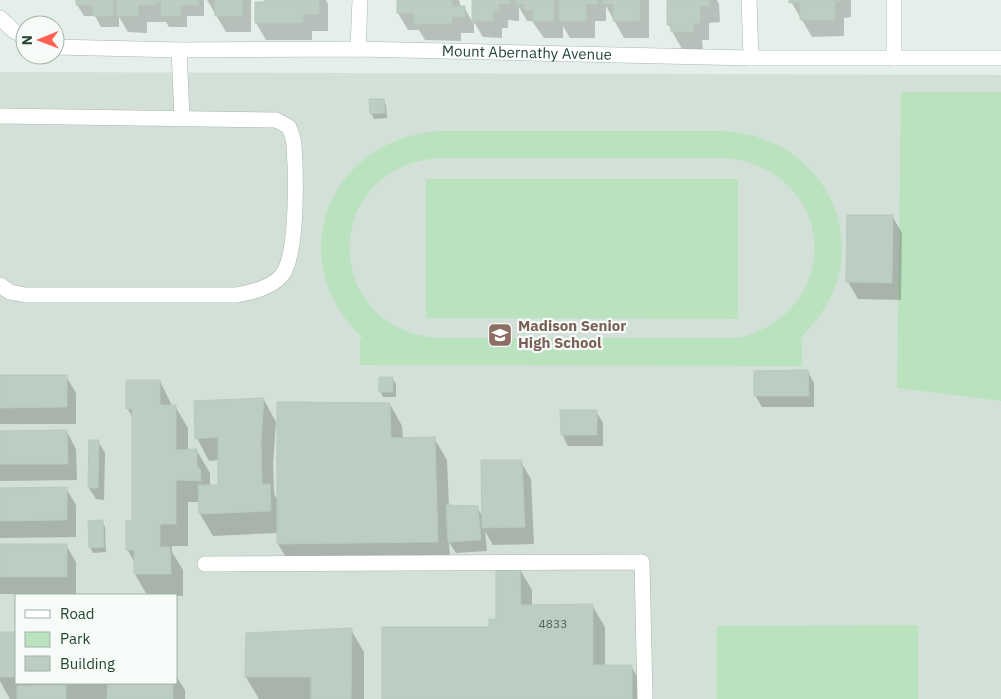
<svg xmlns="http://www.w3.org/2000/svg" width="1001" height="699" viewBox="0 0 1001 699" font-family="'IBM Plex Sans',sans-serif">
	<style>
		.built { fill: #d2e0d7; fill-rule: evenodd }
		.green { fill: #bbe2bf; fill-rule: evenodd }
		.shadow { fill: #0003 }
		.building { fill: #bccdc4; stroke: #b6cabe }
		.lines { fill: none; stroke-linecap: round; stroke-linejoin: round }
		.minor-casing { stroke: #a6b8af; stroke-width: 16 }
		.minor { stroke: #fff; stroke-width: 15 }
		.labels { text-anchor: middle; stroke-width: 4.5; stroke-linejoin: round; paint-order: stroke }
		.number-label { font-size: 12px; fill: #486659 }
		.street-label { font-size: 15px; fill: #214435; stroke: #f6fbf7 }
		.education-label { font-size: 15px; font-weight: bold; fill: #785e54; stroke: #f6fbf7; text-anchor: start }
	</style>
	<rect width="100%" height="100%" fill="#e4efe9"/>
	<path class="built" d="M0,72L1001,75V699H0ZM16,595H176V683H16Z"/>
	<path class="green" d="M901,92H1001V401L897,388Z
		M439,131H726C836,140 882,262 800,338L802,339V366L360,365V338H363C280,261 328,139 439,131ZM439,158H725C837,169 847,311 738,338H438C320,329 320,167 439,158Z
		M426,179H738V319L426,318Z
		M918,625V699H717V626Z"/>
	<path class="shadow" d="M77,0H204V16H187V27H169L166,22H147V33L128,32L119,17V27H101L95,16H84L77,5Z
		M207,0H251V32H226Z
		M265,0H326L328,4V31H312V40H266L256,23Z
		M398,0H459L461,7H464L473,23L474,0H649V38H624L606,6V21H595V38H570L563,26V38H544L532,21H527L519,7V21L508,20V28H502V38L483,37L474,22V33H461V41L425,40L419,30H408L398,13Z
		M668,0H717L719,4L720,22L709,23V40H702L703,49H682L668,24Z
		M790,0H851V17L844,18V36L812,37Z
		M383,100L386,105L387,118L374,119L371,113Z
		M892,216L902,233L901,300L858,299L848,282Z
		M808,372L814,383V407H762L755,395Z
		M0,376H66L76,393V424H0Z
		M393,379L396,384V397H383L380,391Z
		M160,381L172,406H175L188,428V451H197L210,473V486H220L219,460L209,461L197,438L264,400L276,422L273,463L274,494L278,501L390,404L402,426L403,439L434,438L447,460L449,507H477L483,517L521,462L531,479L534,544L493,545L485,531L487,551L456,553L449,542L450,564L291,566L278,544V533L213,536L200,514V502H188V546H172V552L183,570V596L147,595L135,574V563L127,549L133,522L134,420L127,408Z
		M596,411L603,423V446H568L562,434Z
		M0,432H67L76,449L77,480L0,481Z
		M90,441H98L105,453L104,500L96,499L89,488Z
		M66,488L76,505V537L0,538V489Z
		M102,521L105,527L106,552L93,553L90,547Z
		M0,545H66L76,562V594H0Z
		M519,568L532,590V606L592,605L605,627V666H631L644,689V699H383L490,628L498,620Z
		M351,630L364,652V699H259L246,677Z
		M0,633H16V683H176V676L185,690V699H10L0,681Z"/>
	<path class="building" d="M76,0H113V16H93V5H76Z
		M117,0H159V2L155,3V5H138V16H117Z
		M161,0H198V5H181V16H161Z
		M215,0H242V16H215Z
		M264,0H319V14H303V23H255V2H264Z
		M397,0H452V6H465V17H452V24H414V13H397Z
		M472,0H510V4H499V11H493V21H472Z
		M516,0H554V21H533V10H524V4L516,5Z
		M559,0H597V4H586V21H559Z
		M603,0H640V21H613V4H603Z
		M667,0H710V6H700V23H693L694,32H671V24L667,25Z
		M789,0H842V1H835V20H800V2L789,3Z
		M369,99H384L385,113L370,114Z
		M847,215H893L892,283L846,282Z
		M808,370L809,396H754V371Z
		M0,375H67V407L0,408Z
		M379,377H393V392H379Z
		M126,380H160V405H176V450L197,449V468H200L201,481L176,480V524H160V547H170L171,574H134V550H126V521H132V409H126Z
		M264,398L261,440L262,484H270L271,511L199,514L198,485H218V437L195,439L194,401Z
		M277,402L390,403L391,438L435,437L438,542L277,544Z
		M560,410H597V435H561Z
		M67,430L68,464H0V431Z
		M89,440H99L98,488H88Z
		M481,460H522L525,527L482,528Z
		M67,487V520L0,521V488Z
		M446,505L478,506L481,540L448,542Z
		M103,520L104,547L89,548L88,521Z
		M0,544H67V577H0Z
		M496,566L520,567L521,605L593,604V665H632V699H382V627H489V619H496Z
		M352,628L351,699H311V677H245L246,633Z
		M0,632H16V677H0Z
		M108,683H173V699H107Z
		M66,685V699H17V686Z"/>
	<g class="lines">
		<defs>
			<g id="minor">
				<path d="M749,0L751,58"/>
				<path d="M894,0V58"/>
				<path d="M0,18L14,31L25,37"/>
				<path id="s1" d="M55,47L179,50L358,49L751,58H1001"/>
				<path d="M358,49L360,0"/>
				<path d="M179,50L182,118"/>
				<path d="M0,116L276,120L289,127C291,133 294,139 294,146C296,173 298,255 282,275C271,288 252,292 237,295H26L10,292L0,285"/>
				<path d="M205,564L642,562L645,699"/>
			</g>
		</defs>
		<use href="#minor" class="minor-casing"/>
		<use href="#minor" class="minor"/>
	</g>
	<defs>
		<symbol id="school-square" viewBox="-11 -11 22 22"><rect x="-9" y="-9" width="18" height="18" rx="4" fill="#8d6e63" stroke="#f6fbf7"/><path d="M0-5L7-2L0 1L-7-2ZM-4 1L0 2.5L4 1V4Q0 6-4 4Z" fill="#fff"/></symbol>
	</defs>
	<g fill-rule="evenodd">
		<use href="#school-square" x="486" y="321" width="28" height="28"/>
	</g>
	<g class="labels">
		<g class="number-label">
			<text x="553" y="628">4833</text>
		</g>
		<g class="street-label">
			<text dy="5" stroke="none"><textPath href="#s1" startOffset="472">Mount Abernathy Avenue</textPath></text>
		</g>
		<g class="education-label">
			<text x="518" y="331">Madison Senior<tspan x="518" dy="17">High School</tspan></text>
		</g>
	</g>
	<rect x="15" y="594" width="162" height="90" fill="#f6fbf7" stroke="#a1b2a9"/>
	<rect x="25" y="610" width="25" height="8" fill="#ffffff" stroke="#a1b2a9"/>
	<text x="60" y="619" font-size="15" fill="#214435">Road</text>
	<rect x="25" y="632" width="25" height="15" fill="#bbe2bf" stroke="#a1b2a9"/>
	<text x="60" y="644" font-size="15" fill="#214435">Park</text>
	<rect x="25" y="656" width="25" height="15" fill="#bccdc4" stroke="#a1b2a9"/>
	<text x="60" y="669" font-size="15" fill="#214435">Building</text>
	<g transform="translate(40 40) rotate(269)"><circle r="24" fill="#f6fbf7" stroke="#a1b2a9"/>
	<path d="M0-4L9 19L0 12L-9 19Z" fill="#ff6053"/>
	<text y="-8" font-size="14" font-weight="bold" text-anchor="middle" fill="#214435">N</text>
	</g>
</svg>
